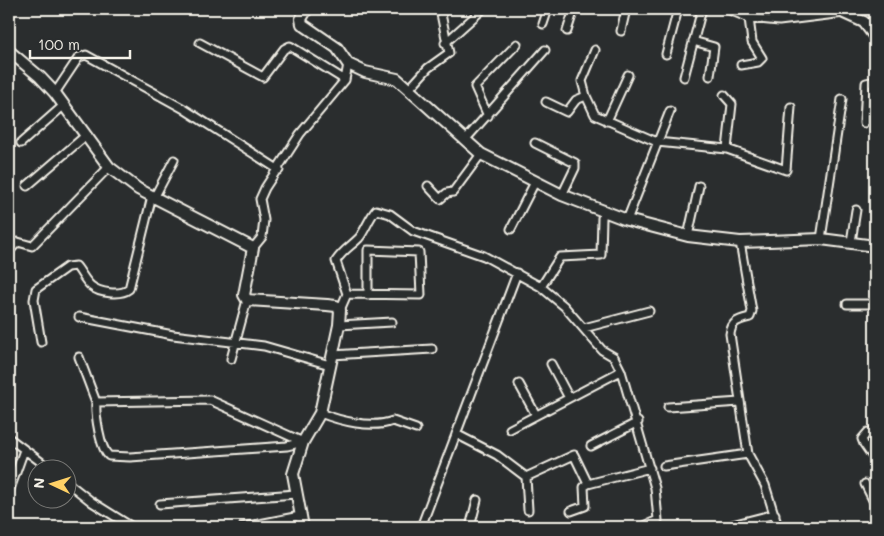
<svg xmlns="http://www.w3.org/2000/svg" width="884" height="536" viewBox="0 0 884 536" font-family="Mali,sans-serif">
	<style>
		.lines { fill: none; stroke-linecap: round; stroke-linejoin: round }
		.street-casing { stroke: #f4f1e8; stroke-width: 11 }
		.secondary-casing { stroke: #f4f1e8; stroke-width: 14 }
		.street { stroke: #2a2d2e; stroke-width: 7 }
		.secondary { stroke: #2a2d2e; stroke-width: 10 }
	</style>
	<rect width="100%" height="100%" fill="#2a2d2e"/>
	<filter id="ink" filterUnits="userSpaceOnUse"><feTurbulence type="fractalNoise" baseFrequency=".02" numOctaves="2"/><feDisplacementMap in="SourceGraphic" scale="10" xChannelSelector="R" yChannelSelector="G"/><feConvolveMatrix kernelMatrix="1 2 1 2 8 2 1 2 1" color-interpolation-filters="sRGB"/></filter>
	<g filter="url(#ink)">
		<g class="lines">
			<defs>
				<path id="street" d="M727,9L749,18L779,21L844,13
					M779,21L780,9
					M543,24L548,9
					M567,31L574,9
					M621,31L626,9
					M693,41L714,47L710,76
					M200,43L263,77L284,49L290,46L345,80
					M445,43L483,9
					M595,50L582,81L586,96L595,115L657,142L727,149L786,170L791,107
					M666,54L678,9
					M741,65L758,62L762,58L752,42L749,18
					M684,77L702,9
					M409,89L428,68L449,53L440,9
					M55,93L79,57L86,55L184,109L279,170
					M724,95L732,104L727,149
					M546,102L567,112L576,100L586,96
					M488,116L475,87L517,44
					M607,121L628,75
					M864,123L866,83L875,81
					M465,140L545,50
					M21,143L63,106
					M535,143L575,163V168L562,195
					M27,186L84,137
					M428,186L440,199L447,193L453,192L481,154
					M155,196L174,160
					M627,220L670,111
					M511,229L535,182
					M688,236L699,186
					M821,239L842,99
					M740,242L752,311L750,317C738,320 732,321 730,334L748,454L765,485L778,527
					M851,242L856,210
					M253,248L262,237L264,220L260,199L265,188L300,134L345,80L348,64
					M9,251L18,242L32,246L109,167
					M541,287L560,257L601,255L602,218L604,210
					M347,294L421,295L419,252L368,250V295
					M847,304H875
					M340,310L347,294L336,261C343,250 350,247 359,238C365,231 369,218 376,210L390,214L413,231L484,256L541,287L564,306L602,350L614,357L621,371L655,488L658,520L642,527
					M79,317L173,335L264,346L330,365
					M339,325L392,322
					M584,328L649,311
					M41,342L34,300L36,289L67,267L76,266C81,272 85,281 91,286C99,293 120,296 129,289L152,196
					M332,355L432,349
					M79,357L96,402
					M231,359L247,300
					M551,364L569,398
					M519,384L536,415
					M210,400L303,442L287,446L130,457L109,456C100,449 95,414 96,402Z
					M668,407L740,402
					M320,413C340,421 372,429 393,421L416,429
					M510,429L621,371
					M875,432H868L862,439L864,444L875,460
					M456,434L497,455L526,477L528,510
					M9,438L49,468
					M591,446L638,422
					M664,466L748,454
					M526,477L574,455L588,484
					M68,483L92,502L132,527
					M865,484L875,504
					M9,492L24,450
					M160,504L296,494
					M571,511L585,506L584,487L588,484L650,468
					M243,527L300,516
					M421,527L517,273
					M470,527L477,500
					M724,527L775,514"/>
				<path id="secondary" d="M307,9L301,19L302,24L337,48L348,64L365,72L397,79L481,154L562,195L627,220L688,236L740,242L821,239L875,246
					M843,9L844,13L864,22L875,37
					M9,51L40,77L55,93L109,167L138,189L253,248L244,295L247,300L327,305L336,306L340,310L339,325L320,413L303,442L293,474L303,527"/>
			</defs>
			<use href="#street" class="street-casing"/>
			<use href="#secondary" class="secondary-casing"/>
			<use href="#street" class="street"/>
			<use href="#secondary" class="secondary"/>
		</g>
	</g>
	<rect width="884" height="536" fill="none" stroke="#2a2d2e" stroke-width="30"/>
	<rect x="15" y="15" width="854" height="506" fill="none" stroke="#f4f1e8" stroke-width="2" filter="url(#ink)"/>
	<g transform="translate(52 484) rotate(274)"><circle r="24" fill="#2a2d2e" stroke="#7b7b78"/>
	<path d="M0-4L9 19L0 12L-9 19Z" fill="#ffd166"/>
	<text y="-8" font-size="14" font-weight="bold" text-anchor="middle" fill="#f4f1e8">N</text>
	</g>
	<path d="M30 50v8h100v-8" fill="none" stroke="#f4f1e8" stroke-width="2.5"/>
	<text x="38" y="50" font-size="15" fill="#f4f1e8" stroke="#2a2d2e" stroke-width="4" paint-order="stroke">100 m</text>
</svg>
